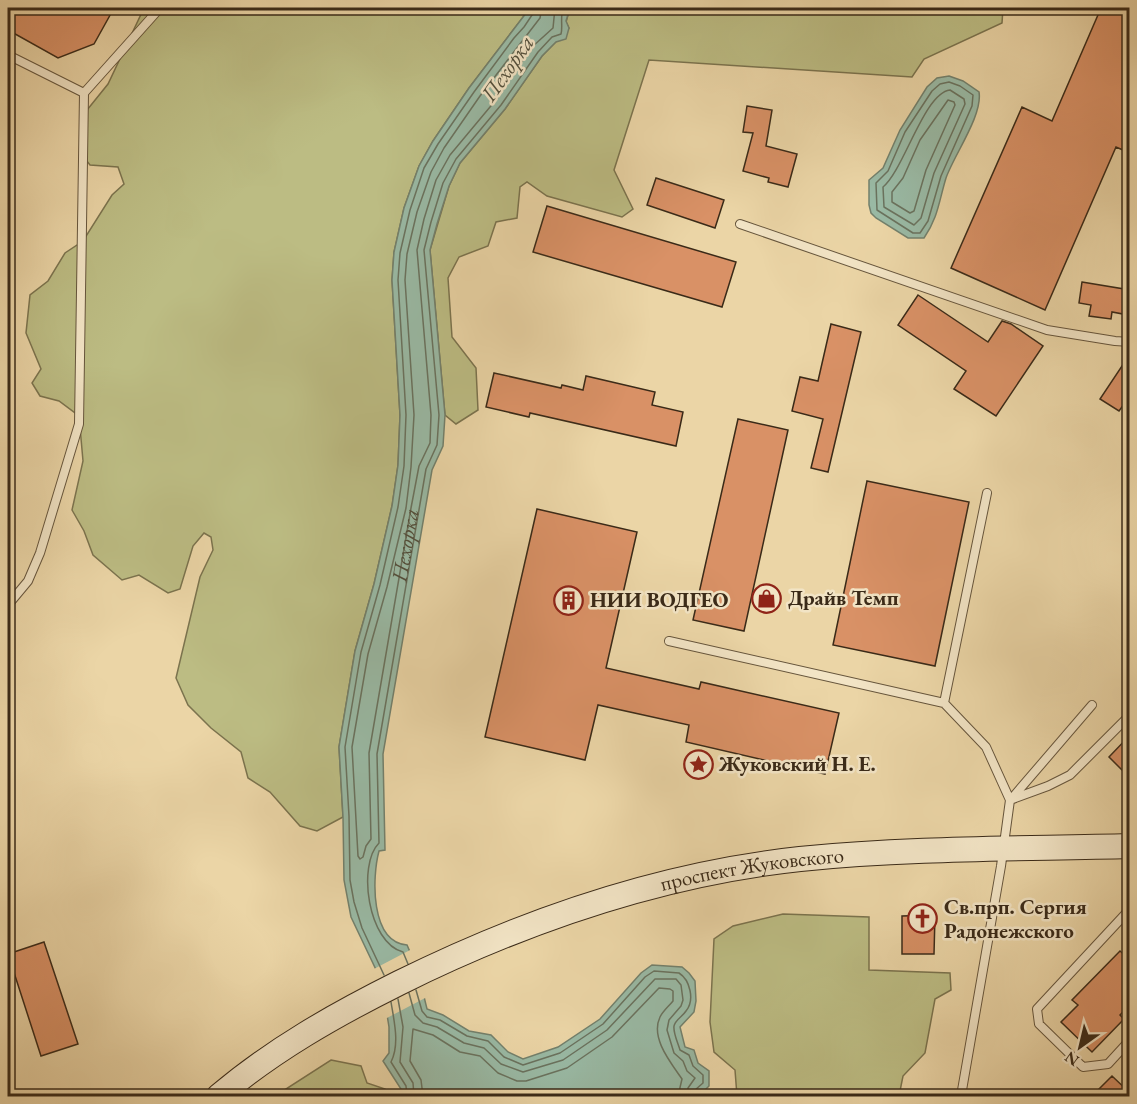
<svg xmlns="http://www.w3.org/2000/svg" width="1137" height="1104" viewBox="0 0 1137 1104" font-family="'EB Garamond',serif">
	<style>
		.green { fill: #bcbc83; stroke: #7b734e; stroke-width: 1.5 }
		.water { fill: #99b9a4; stroke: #73806c; stroke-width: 1.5 }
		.pier { fill: #ebd5a6 }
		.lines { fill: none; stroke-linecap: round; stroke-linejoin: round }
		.shore { stroke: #6a725e; stroke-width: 1.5 }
		.building { fill: #d99166; stroke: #3a2a18; stroke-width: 1.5 }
		.service-casing { stroke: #66553c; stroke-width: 10 }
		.secondary-casing { stroke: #3a2a18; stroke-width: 26 }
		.service { stroke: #f2e4c5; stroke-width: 8 }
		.secondary { stroke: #f2e4c5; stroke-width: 24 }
		.labels { text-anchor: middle; stroke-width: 5; stroke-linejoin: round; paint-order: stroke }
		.poi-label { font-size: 21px; font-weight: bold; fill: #3a2a18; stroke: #f2e4c5; text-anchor: start }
		.street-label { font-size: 21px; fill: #3a2a18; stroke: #f2e4c5 }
		.water-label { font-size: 22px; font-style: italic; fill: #524e3b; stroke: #f2e4c5 }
	</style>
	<rect width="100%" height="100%" fill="#ebd5a6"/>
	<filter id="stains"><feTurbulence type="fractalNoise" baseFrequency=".00333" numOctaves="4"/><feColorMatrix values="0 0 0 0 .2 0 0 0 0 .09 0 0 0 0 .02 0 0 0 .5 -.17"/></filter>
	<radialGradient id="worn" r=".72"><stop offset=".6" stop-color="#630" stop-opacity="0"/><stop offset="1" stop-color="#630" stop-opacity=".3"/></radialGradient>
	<path class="green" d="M144,8H530L469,88L433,141L419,166L404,208L394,252L392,280L400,415L398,465L392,506L374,584L355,651L339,747L343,817L317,831L300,826L270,792L248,778L241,752L211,728L188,705L176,678L200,577L213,550L211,537L204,533L193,546L180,589L168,593L139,575L122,580L93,555L84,531L72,510L83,461L79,416L59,401L40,396L32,383L41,369L26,333L30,295L48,281L65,253L83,241L112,195L124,184L118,167L90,165L83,156V115L108,84Z
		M570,8H1003L1002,23L924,59L912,77L649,60L614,170L633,209L622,217L547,196L527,182L520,187L517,218L496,222L488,246L459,257L448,278L452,337L476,368L478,410L456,424L445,415L430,250L449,186L460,163L505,109L542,56L569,28L566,22Z
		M783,914L869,917V970L950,973L951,990L935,999L925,1053L903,1076L899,1096H737L735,1070L714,1052L710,1022L714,939L733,926Z
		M331,1060L361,1066L367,1083L385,1089V1096H275Z"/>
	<path class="water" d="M530,8H570L566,21L569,28L566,39L556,42L542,56L505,109L460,163L449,186L437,224L430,250L445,415L443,446L432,470L383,754L385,850L379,851C372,877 370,942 407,945L417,968L427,1009L443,1015L469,1031L491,1035L508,1052L523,1059L558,1047L600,1019L641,973L652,965L682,967L689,973L695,981L696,1001L694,1012L680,1027L685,1047L694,1050L698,1063L709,1071V1086L699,1096H401V1089L383,1061L389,1053V1027L384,996L379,976L351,917L344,880L343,817L339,747L355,651L374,584L392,506L398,465L400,415L392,280L394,252L404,208L419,166L433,141L469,88Z
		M949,76L963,81L979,92C983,115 954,155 946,178C939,201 938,218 924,238H908L876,218L871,213L869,205V180L883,168L900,130L927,87L937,78Z"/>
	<path class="pier" d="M412,949L419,967L427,997L385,1019L381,996L372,970Z"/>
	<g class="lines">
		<g class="shore">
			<path id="s1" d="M542,8L540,18L480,96L444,148L431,172L417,212L407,254L405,280L414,415L411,467L406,508L387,587L368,654L352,747L358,856L360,859L363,857L366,846L371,839L369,753L411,508L419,466L430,443L431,415L417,250L424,219L436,180L450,155L495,101L532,47L553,28L555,8"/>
			<path d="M949,82L960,86L973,95L972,106L941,176L928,221L920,233H913L877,210L876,183L888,171L905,132L932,91L940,84Z"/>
			<path d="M950,90L964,99L965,104L934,173L921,218L914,225L884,207L883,187C904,170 924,93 950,90Z"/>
			<path d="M948,100L954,102L955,105L926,170L914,211L910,213L892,202V192L903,178L920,140Z"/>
			<path d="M408,964L403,952C368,943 357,865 379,843L377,754L426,469L437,445L439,415L424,250L431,222L443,183L456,159L501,105L538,52L552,37L561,34C563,28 560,17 563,8"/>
			<path d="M384,975L362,928L354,902L350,880L349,816L345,747L361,652L380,585L398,507L404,466L406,415L398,280L400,253L410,210L424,168L438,144L474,92L514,38L524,27L534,12L535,8"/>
			<path d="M416,990L422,1011L427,1017L440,1020L467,1036L488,1041L504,1057L523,1065L560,1053L603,1024L645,977L654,971L679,973C690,980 695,1000 686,1011C683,1016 675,1020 674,1026C673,1033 678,1043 680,1050L689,1055L693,1066L703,1075V1083L695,1090L694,1096"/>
			<path d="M409,993L415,1015L423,1023L437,1027L464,1043L484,1048L501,1064L523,1072L563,1060L607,1030L655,979H676L681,985L683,1000L681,1006L669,1020L667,1030L674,1053L683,1061L687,1071L695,1078L688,1088L687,1096"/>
			<path d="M398,999L403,1027L400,1062L413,1083L414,1096"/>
			<path d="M391,1002C394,1021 400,1044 391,1062L406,1086L407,1096"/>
			<path d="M423,1096L421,1080L410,1061L413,1029L433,1035L460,1052L480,1056L498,1073L517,1081H526L567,1068L612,1037L659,988L670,989L673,991V1001C669,1006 663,1011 660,1017C650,1038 671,1063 682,1079L678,1096"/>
		</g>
	</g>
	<path class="building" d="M8,8H114L94,44L58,58L8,30Z
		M1101,8H1130V153L1116,147L1045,310L951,268L1022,107L1052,121Z
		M747,106L772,110L766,146L797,154L788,187L768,182L769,178L743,171L753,133L743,132Z
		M656,178L724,200L715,228L647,205Z
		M547,206L736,262L722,307L533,252Z
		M1082,282L1130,290V306L1124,305L1123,314L1112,312L1111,319L1089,316L1091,305L1079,303Z
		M918,295L988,342L1002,321L1011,324L1043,346L996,416L954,389L966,371L898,325Z
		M831,324L861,332L828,472L811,468L823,419L792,411L800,377L818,381Z
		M1130,354V396L1119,411L1100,399Z
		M494,373L561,388L562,385L583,390L586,376L655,392L652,405L683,412L676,446L530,413L529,417L486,407Z
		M738,419L788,430L744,631L693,620Z
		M867,481L969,502L935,666L833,645Z
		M537,509L637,532L606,668L699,689L701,682L839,713L825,774L686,742L689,725L598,705L585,760L485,737Z
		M1130,735V778L1109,757Z
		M935,915L934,954H902V916Z
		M44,942L78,1044L41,1056L8,954Z
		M1120,951L1130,960V1005L1120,1015L1124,1019L1092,1052L1061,1022L1078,1005L1072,1000Z
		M1112,1076L1130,1093V1096H1092Z"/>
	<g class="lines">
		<defs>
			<path id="service" d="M8,55L84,93
				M740,224L1047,330L1115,341L1130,342
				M8,605L28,581L40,553L79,424L84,93L160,8
				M669,641L944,703L986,747L1010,800L1001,866L961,1096
				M944,703L987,493
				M1013,797L1092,705
				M1010,800L1048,786L1070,775L1130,715
				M1130,909L1037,1009L1039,1024L1083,1067L1108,1064L1130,1040"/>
			<g id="secondary">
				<path id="s2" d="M219,1096C273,1050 335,1015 399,983C524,921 660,874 800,859C910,848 1020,849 1130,846"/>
			</g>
		</defs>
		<use href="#service" class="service-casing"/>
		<use href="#secondary" class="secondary-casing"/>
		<use href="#service" class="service"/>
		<use href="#secondary" class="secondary"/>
	</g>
	<defs>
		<symbol id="shop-ring" viewBox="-11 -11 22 22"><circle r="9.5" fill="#f2e4c5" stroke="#8f2418" stroke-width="1.5"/><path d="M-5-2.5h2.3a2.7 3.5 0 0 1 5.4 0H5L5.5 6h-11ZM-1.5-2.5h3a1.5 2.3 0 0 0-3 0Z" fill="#8f2418"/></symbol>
		<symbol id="building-ring" viewBox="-11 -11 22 22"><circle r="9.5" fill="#f2e4c5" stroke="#8f2418" stroke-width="1.5"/><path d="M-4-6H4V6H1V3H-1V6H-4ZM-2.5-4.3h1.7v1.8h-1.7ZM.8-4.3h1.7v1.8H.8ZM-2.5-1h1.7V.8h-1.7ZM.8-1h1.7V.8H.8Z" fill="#8f2418"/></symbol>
		<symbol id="sight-ring" viewBox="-11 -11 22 22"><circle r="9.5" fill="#f2e4c5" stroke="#8f2418" stroke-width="1.5"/><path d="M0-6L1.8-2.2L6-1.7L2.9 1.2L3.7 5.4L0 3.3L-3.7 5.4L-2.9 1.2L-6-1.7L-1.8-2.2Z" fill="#8f2418"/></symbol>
		<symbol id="church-ring" viewBox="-11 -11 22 22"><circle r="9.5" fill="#f2e4c5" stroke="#8f2418" stroke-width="1.5"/><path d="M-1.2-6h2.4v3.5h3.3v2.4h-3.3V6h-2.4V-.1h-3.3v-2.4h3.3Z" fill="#8f2418"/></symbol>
	</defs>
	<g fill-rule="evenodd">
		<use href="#shop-ring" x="750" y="582" width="33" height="33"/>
		<use href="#building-ring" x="552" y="584" width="33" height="33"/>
		<use href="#sight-ring" x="682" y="748" width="33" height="33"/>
		<use href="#church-ring" x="906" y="902" width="33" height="33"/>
	</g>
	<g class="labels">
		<g class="poi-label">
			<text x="788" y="605">Драйв Темп</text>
			<text x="590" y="607">НИИ ВОДГЕО</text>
			<text x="719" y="771">Жуковский Н. Е.</text>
			<text x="944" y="914">Св.прп. Сергия<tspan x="944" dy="24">Радонежского</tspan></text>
		</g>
		<g class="street-label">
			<text dy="7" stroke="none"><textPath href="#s2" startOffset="586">проспект Жуковского</textPath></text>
		</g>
		<g class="water-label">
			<text transform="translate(507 68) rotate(-55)" y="8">Пехорка</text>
			<text dy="8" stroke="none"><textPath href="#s1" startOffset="1218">Пехорка</textPath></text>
		</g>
	</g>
	<rect width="1137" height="1104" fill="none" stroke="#ebd5a6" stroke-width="30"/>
	<rect x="9" y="9" width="1119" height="1086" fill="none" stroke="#3a2a18" stroke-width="3"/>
	<rect x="15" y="15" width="1107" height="1074" fill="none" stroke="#3a2a18" stroke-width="1.5"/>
	<g transform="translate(1080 1047) rotate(214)" stroke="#f2e4c5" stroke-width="4.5" paint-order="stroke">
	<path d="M0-4.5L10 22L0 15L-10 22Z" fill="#3a2a18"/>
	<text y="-9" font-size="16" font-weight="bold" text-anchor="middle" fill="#3a2a18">N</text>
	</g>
	<rect width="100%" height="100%" filter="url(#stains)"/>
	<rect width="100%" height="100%" fill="url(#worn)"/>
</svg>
